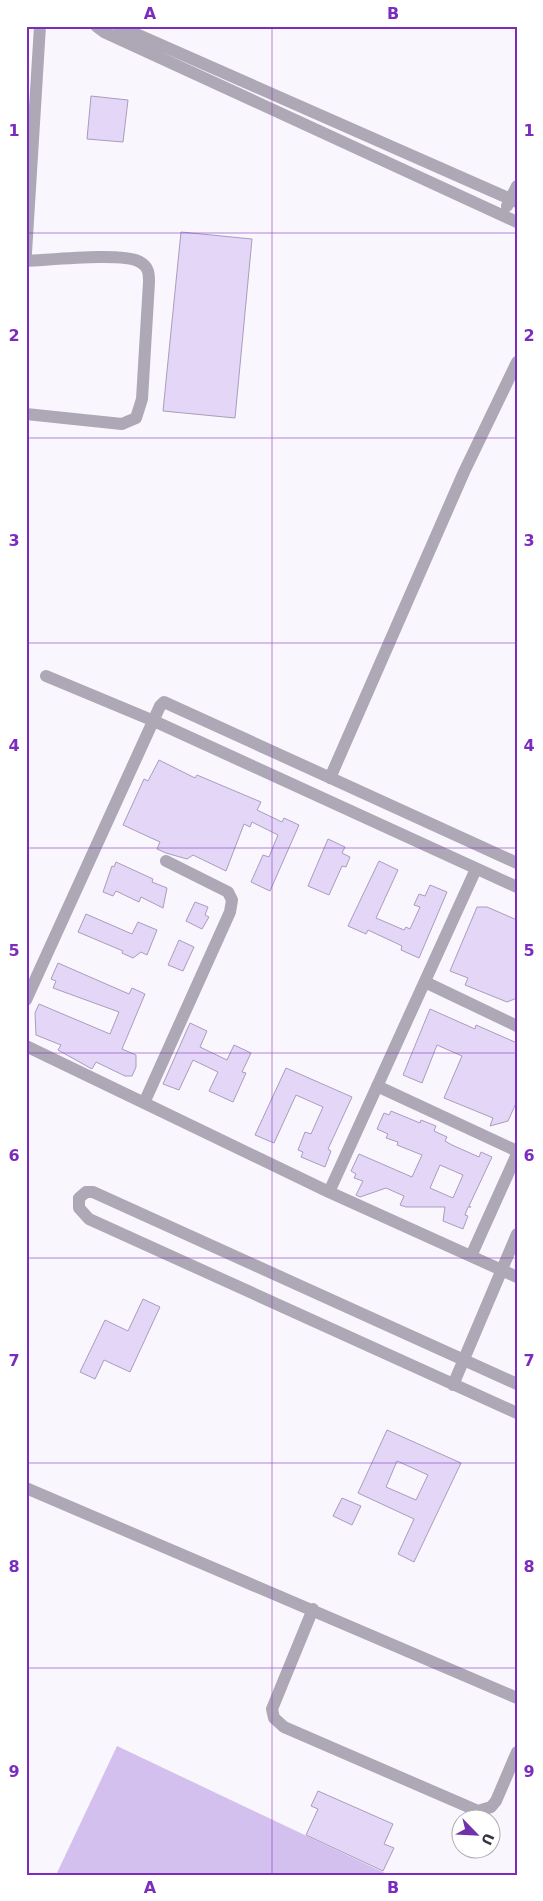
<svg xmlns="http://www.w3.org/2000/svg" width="543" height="1901" viewBox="0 0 543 1901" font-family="'DejaVu Sans',sans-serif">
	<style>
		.green { fill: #d3c0ee }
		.building { fill: #e4d6f7; stroke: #aa9cbd; fill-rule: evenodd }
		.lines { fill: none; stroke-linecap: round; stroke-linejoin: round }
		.minor { stroke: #ada7b6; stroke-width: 12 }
		.grid { fill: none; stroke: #7b2cbf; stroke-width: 1; stroke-opacity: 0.55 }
		.neatline { fill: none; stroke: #7b2cbf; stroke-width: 2 }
		.grid-label { font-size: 16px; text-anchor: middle; font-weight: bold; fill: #7b2cbf }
	</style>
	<rect width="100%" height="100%" fill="#f9f6fd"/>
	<path class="green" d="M117,1746L389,1875H56Z"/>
	<path class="building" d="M91,96L128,100L123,142L87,139Z
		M181,232L252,239L235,418L163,411Z
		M159,760L195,778L197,775L261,802L257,810L282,822L284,818L299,825L270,891L251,882L263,855L269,857L278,835L252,822L250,827L244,824L226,871L193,855L187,859L166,853L157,849L160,842L123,825L144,779L148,781Z
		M328,839L345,847L342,853L350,857L346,867L342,866L329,895L308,886Z
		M379,861L398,870L376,918L404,930L406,927L410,929L420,907L414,905L419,894L425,896L430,885L447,892L419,958L401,950L402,946L398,944L368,930L366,934L348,926Z
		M116,862L153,879L152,882L167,888L163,908L141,897L139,902L116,891L113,896L103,892L112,866L114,867Z
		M195,902L208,907L205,915L209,917L202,929L186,921Z
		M477,907H487L517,920V998L507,1002L465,985L468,978L450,971Z
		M86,914L132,934L138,922L157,930L147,955L141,952L133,958L122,953L123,951L78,932Z
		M179,940L194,947L183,971L168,965Z
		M58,963L129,994L132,988L145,994L122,1049L136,1055V1067L132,1076H125L96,1062L92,1069L58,1050L61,1045L36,1035L35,1013L39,1004L110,1034L119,1012L53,988L56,981L51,979Z
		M430,1009L475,1029L476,1025L517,1043V1101L508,1121L490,1126L493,1118L444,1098L462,1056L437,1045L422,1083L403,1075Z
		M190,1023L207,1031L200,1047L227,1060L234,1045L251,1053L242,1072L246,1073L233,1102L209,1091L218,1072L193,1060L179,1090L163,1084Z
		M286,1068L352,1097L328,1149L331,1151L325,1167L301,1157L303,1152L298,1150L305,1132L311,1134L323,1107L296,1095L274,1143L255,1135Z
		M391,1111L420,1123L421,1120L436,1126L434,1131L447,1137L445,1141L452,1145L479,1157L481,1152L492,1157L469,1206L471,1207H468L465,1215L468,1216L463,1229L443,1221L445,1207H406L400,1205L404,1196L386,1188L360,1197L356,1195L363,1181L354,1178L356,1174L351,1171L359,1154L412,1177L422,1155L397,1145L398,1142L386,1138L388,1134L377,1129L384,1113L389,1115ZM440,1165L463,1175L453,1198L430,1188Z
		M143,1299L160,1307L130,1372L104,1360L95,1379L80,1372L105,1320L128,1331Z
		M387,1430L461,1463L414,1562L398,1554L414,1519L358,1493ZM397,1461L428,1475L416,1500L386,1487Z
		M342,1498L361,1506L352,1525L333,1516Z
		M318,1791L393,1824L384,1844L394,1848L383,1871L306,1835L318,1809L311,1806Z"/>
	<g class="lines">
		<path class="minor" d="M96,26L104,32L517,222
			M118,26L517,202
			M507,206L517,186
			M26,253L40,26
			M26,261C50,260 123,252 140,262C149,267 149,274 149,282L142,399L136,418L122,424L26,414
			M46,676L154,721L517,887
			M330,778L464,472L517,362
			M425,982L517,1026
			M26,1000L160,706L164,702L517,863
			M26,1046L329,1192L517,1277
			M377,1086L517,1151
			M144,1103L230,912L232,900L228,892L166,861
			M329,1192L476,869
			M471,1256L517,1154
			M517,1384L93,1192H86L79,1198V1208L89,1219L517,1413
			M453,1385L517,1234
			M26,1488L517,1698
			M313,1609L272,1709L274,1718L284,1727L478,1811L491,1807L496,1801L517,1752"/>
	</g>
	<path class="grid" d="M272,26V1875M26,233H517M26,438H517M26,643H517M26,848H517M26,1053H517M26,1258H517M26,1463H517M26,1668H517"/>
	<rect width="543" height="1901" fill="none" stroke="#ffffff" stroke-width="55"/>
	<g transform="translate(476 1834) rotate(114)"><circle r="24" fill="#ffffff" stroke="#afadb3"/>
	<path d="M0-4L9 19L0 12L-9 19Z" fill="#6f32a8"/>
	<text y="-8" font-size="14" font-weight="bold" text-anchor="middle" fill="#383340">U</text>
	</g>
	<rect x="28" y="28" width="488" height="1846" class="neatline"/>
	<g class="grid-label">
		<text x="150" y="19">A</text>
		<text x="393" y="19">B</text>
		<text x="14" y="136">1</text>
		<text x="529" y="136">1</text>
		<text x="14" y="341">2</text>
		<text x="529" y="341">2</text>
		<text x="14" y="546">3</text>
		<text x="529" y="546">3</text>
		<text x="14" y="751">4</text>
		<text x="529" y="751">4</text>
		<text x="14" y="956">5</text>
		<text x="529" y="956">5</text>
		<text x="14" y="1161">6</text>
		<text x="529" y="1161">6</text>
		<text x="14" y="1366">7</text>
		<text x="529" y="1366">7</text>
		<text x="14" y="1572">8</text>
		<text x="529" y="1572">8</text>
		<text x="14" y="1777">9</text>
		<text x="529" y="1777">9</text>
		<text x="150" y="1893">A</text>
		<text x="393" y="1893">B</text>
	</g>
</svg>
